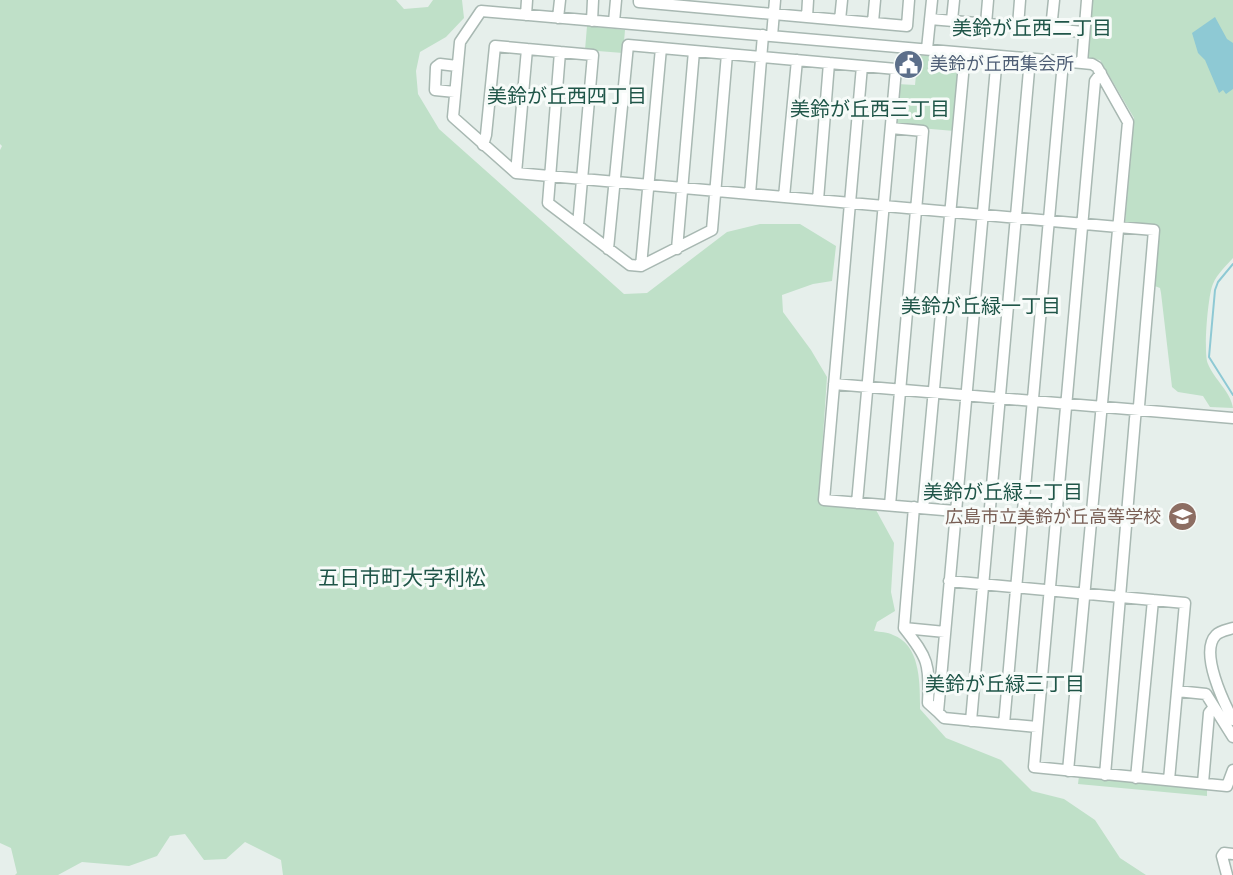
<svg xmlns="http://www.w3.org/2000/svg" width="1233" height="875" viewBox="0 0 1233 875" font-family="'Exo 2','Noto Sans JP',sans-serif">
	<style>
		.green { fill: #bfe0c8 }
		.water { fill: #8ec9d4 }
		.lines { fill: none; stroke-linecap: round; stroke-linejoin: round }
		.stream { stroke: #8ec9d4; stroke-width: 2 }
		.minor-casing { stroke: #a8b8b2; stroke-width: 13 }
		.minor { stroke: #fff; stroke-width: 10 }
		.labels { text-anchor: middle; stroke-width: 6; stroke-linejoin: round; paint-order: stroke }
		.service-label { font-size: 18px; fill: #4e5e75; stroke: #f7fbf9; text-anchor: start }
		.education-label { font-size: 18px; fill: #785e54; stroke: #f7fbf9; text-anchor: end }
		.neighbourhood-label { font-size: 20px; fill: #1f5548; stroke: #f7fbf9 }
		.quarter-label { font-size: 21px; fill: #1f5548; stroke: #f7fbf9 }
	</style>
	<rect width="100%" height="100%" fill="#e6efeb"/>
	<path class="green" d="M0,0H396L404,9L428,7L433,0H462L464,18L446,37L420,52L416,71L418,94L439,129L624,294L647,293L727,232L760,224H800L836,246L832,281L813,284L782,295L783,312L811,350L827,377L819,495L822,503L876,510L894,543L891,592L895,611L877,622L874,631C880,632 888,632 893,635C921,645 920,685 920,709L946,738L1001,760L1032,791L1064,799L1095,820L1120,858L1146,875H283L281,860L245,842L226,859L204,860L185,834L170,836L157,856L129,866L82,862L58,875H15L17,873L11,848L0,843V150L2,146L0,144Z
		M1091,0H1233V258C1226,266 1217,274 1213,284C1208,294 1203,354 1208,364C1214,379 1231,392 1233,408L1210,407L1203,396L1178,392L1172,387L1161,293L1160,288L1152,285L1158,227L1125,223L1134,118L1100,60L1086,58Z
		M587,26L625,30L623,53L585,50Z
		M918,55L957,59L960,62L954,131L897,126L894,121L897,84L915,85Z
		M1079,776L1207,788V796L1078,784Z"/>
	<path class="water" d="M1215,17L1227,39L1233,43V89L1226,94L1223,90L1219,93L1205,60L1198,53L1192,33Z"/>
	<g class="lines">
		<path class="stream" d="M1233,264L1218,282L1215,290L1209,357L1233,395"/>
		<defs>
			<path id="minor" d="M639,0V2L907,26L909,0
				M526,15L527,0
				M807,17L808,0
				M558,18L560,0
				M930,19L1084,32
				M840,20L842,0
				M952,20L954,0
				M592,21L593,0
				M614,22L616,0
				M873,22L875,0
				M986,24L988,0
				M1018,26L1020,0
				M1051,29L1054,0
				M772,36L775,0
				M927,49L932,0
				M560,52L548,203L630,265L641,266L712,230L727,54
				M997,56L938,712L944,718L1037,727
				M1082,63L1087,0
				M862,66L824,500L955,511
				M1101,73L1095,81L1034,767L1227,786L1233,770
				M455,92L435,90L436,67L440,64L457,66
				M483,145L486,135L495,46L593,55L578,225
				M516,173L527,49
				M750,194L763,35
				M784,197L797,60
				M818,200L829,63
				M608,249L628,45L896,69L857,503
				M677,249L694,51
				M641,266L661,48
				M834,384L1233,418
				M890,505L923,131L891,128
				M914,507L904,628L945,632
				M923,508L965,53
				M949,581L1185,603L1169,780
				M904,628C928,658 930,664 928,703L938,712
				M1233,628C1227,630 1220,631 1216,635C1199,652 1224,703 1233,720
				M1177,691L1206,694L1233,737
				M971,721L1030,59
				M1004,724L1063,62
				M1068,771L1128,122L1097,67L1092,64L1082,63L481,11L460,42L453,117L516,173L1118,227L1154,230L1139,406L1136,410L1135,419L1105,775
				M1136,778L1153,600
				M1203,783L1209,713L1214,707
				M1227,875L1222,856L1224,853L1233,854"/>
		</defs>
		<use href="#minor" class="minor-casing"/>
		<use href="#minor" class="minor"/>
	</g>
	<defs>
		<symbol id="civic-disc" viewBox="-11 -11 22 22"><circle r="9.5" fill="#5c6f8a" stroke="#f7fbf9"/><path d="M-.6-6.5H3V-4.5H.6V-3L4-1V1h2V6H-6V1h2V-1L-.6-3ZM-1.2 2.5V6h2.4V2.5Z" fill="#fff"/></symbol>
		<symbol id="school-disc" viewBox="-11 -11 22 22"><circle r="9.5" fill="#8d6e63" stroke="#f7fbf9"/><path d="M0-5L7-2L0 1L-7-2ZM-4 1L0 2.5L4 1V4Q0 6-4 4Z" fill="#fff"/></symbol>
	</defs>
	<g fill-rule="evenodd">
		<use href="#civic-disc" x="892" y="48" width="33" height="33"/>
		<use href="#school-disc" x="1166" y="500" width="33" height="33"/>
	</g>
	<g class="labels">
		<g class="service-label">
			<text x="930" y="70">美鈴が丘西集会所</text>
		</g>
		<g class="education-label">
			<text x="1161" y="523">広島市立美鈴が丘高等学校</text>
		</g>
		<g class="neighbourhood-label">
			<text x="1032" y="35">美鈴が丘西二丁目</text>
			<text x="567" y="103">美鈴が丘西四丁目</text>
			<text x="870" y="116">美鈴が丘西三丁目</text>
			<text x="981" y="313">美鈴が丘緑一丁目</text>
			<text x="1003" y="499">美鈴が丘緑二丁目</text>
			<text x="1005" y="691">美鈴が丘緑三丁目</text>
		</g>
		<g class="quarter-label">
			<text x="402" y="585">五日市町大字利松</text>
		</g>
	</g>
</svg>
